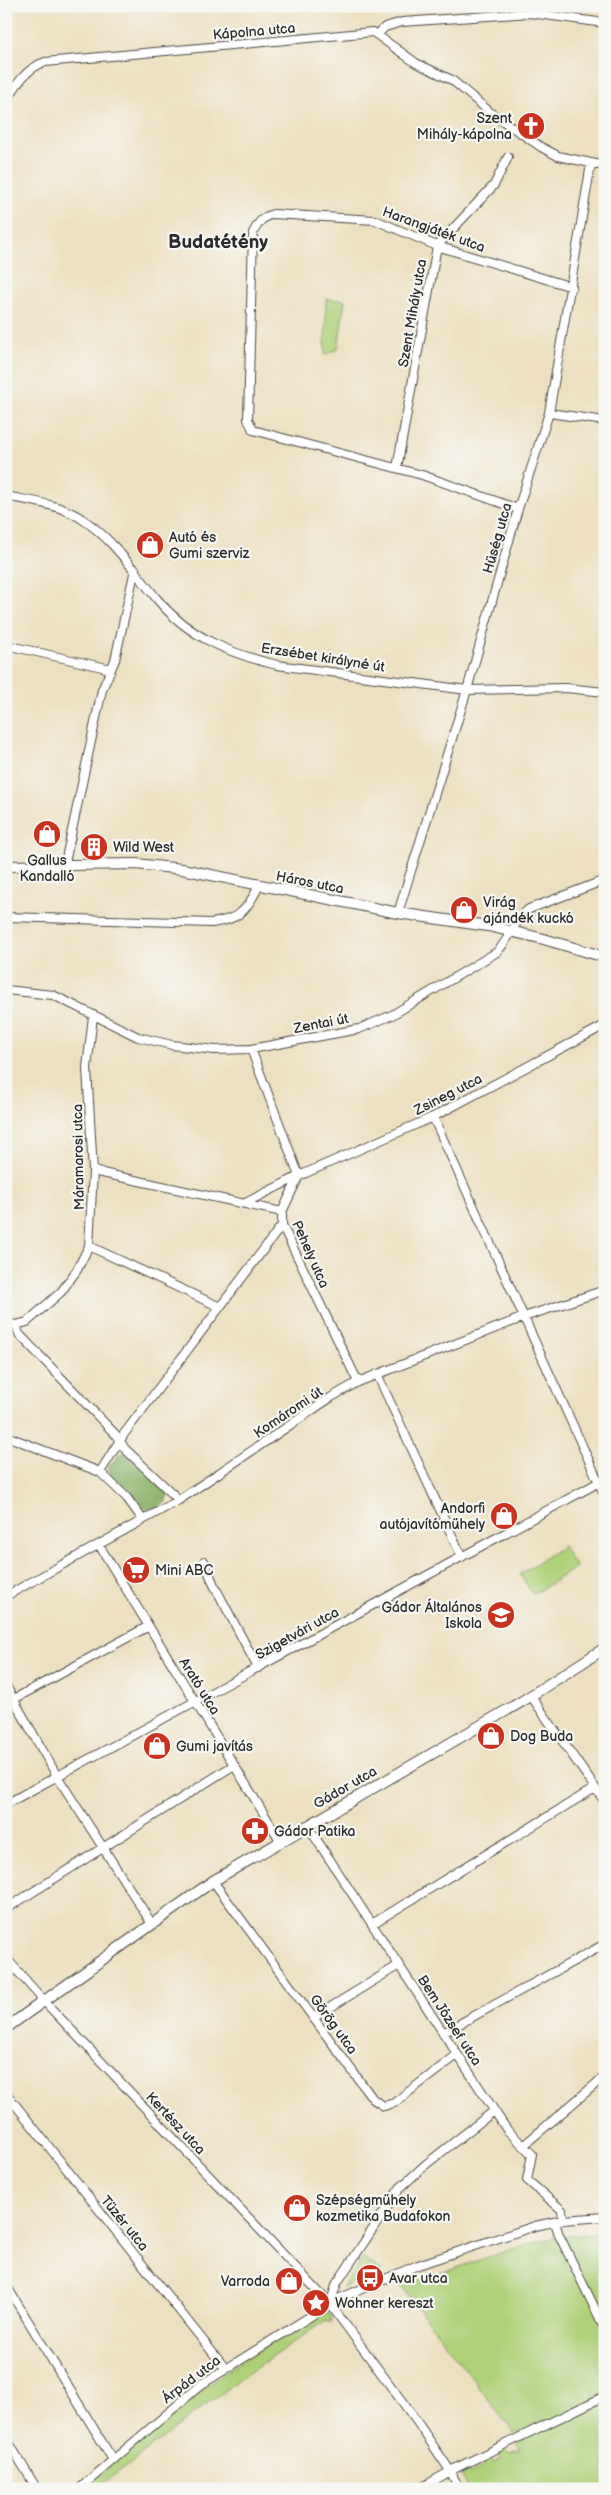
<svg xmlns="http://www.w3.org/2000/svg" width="611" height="2495" viewBox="0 0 611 2495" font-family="'Balsamiq Sans',sans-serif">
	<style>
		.green { fill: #aed078; stroke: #6c7e52 }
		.forest { fill: #8ab268; stroke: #5a6e4a }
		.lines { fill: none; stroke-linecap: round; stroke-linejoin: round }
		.street-casing { stroke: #484641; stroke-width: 10 }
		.secondary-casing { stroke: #484641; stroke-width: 12 }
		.street { stroke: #fff; stroke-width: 8 }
		.secondary { stroke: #fff; stroke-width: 10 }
		.labels { text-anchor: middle; stroke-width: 4.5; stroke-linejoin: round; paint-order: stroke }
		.street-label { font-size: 14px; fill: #2b2b2b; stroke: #f6f6f2 }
		.poi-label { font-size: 14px; fill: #2b2b2b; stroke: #f6f6f2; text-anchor: start }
		.district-label { font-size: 19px; font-weight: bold; fill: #2b2b2b; stroke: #f6f6f2 }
	</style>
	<rect width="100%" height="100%" fill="#f6f6f2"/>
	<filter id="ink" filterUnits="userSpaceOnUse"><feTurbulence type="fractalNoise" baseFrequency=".02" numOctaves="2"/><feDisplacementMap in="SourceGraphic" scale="10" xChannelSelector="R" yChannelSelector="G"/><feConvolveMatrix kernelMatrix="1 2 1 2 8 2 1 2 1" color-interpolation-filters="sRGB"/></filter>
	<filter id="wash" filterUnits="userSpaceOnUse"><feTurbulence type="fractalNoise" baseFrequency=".0096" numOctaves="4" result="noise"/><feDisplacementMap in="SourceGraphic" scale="20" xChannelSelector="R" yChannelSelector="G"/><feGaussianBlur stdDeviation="1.12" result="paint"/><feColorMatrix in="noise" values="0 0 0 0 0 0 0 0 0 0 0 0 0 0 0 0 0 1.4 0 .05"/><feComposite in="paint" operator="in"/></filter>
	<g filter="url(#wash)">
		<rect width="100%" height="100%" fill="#ede0c0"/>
		<path class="green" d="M326,299L345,300L338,349L325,355Z
			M563,1546L576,1567L533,1595L520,1574Z
			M605,2233V2489H468L460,2472L467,2469L470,2474L483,2467L481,2461L489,2456L493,2463L501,2459L499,2452L505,2449L511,2454L520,2450L517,2444L524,2440L519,2431L514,2433L396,2279L413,2272L421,2280L509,2250L556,2237Z
			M363,2257L382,2271L343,2287L361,2259Z
			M322,2312L331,2314L332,2322L326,2320L240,2379L96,2489H83L172,2413L227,2370Z"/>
		<path class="forest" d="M121,1453L126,1454L168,1494L165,1503L155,1509L145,1508L126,1487L111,1476L108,1466Z"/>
	</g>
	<g filter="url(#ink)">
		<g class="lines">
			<defs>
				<path id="street" d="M378,34L385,27L402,22L530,13L605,23
					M6,103C15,86 26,68 45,62L373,32L416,63L452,80L490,112L541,147L558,156L605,166
					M549,413L605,421
					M397,468L437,246L494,185L508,157
					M6,496C30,501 58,504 79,517C112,537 133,570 157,599C188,637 231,654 277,665L467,690L566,688L605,692
					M518,509L422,475L253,430L248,419L253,233C258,223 262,217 273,214L375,220L437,246L572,287
					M6,645L111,669
					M65,863L102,690L115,660L135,569
					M398,913L467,690L518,509L549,413L591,164
					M6,917L212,923C240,919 246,911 259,886
					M6,990L53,995L138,1037L172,1045L215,1050L251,1049L359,1029L392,1015L497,952C510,939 514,920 529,909L605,880
					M251,1049L299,1176L282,1212V1225L358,1382
					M433,1117L605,1496
					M93,1171L282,1212
					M245,1203L299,1176L433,1117L605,1025
					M89,1246L220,1307
					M6,1323L16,1325L19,1334L116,1435L125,1449L179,1500
					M16,1325L27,1322L61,1292L77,1270L89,1246L93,1171L87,1068L93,1016
					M377,1374L462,1557
					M6,1436L100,1472L127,1498L143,1520
					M100,1472L124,1434L282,1225
					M99,1545L280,1840
					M204,1561L214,1585L258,1668
					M6,1596L179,1500L330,1398L358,1382L524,1317L605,1290
					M6,1686L57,1776L152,1924
					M531,1696L605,1802
					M14,1699L147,1627
					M6,1804L605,1479
					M307,1825L507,2130L532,2154L527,2180L562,2210L563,2220
					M213,1881L373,2099L384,2106L394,2103L457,2055
					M6,1909L234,1765
					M372,1924L595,1788
					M6,1958L44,2001L330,2304L415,2419L451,2472L459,2489
					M313,2018L399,1965
					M443,2033L605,1944
					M6,2093L225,2368
					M524,2145L605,2076
					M555,2222L559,2235L605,2329
					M6,2285L113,2460
					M330,2304L337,2283L400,2188L425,2165L494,2111
					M6,2438L37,2489
					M79,2489L202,2384L338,2299L418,2265L535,2226L563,2220L605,2217
					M419,2489L456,2468L605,2396"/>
				<path id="secondary" d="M6,866L136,864L182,869L398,913L488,926L540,938L605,957
					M6,2028L213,1881L521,1702L605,1648"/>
			</defs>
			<use href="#street" class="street-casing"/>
			<use href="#secondary" class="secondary-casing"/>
			<use href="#street" class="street"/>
			<use href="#secondary" class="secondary"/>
		</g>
	</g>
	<defs>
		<symbol id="church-disc" viewBox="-11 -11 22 22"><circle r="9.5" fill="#c8321e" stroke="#f6f6f2"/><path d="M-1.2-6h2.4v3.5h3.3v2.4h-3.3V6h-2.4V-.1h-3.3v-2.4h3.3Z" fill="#fff"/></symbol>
		<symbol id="shop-disc" viewBox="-11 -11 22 22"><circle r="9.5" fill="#c8321e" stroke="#f6f6f2"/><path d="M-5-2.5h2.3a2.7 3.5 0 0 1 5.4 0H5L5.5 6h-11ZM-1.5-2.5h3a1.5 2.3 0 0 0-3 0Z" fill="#fff"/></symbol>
		<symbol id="building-disc" viewBox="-11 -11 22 22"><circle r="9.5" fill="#c8321e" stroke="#f6f6f2"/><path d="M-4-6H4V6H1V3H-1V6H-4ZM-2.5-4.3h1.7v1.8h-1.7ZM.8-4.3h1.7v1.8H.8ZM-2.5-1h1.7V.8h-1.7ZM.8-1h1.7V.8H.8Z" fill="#fff"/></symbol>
		<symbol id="supermarket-disc" viewBox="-11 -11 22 22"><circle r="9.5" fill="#c8321e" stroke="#f6f6f2"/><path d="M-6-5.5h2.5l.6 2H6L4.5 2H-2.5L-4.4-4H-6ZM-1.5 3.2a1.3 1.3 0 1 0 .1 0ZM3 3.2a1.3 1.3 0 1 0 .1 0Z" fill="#fff"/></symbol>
		<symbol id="school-disc" viewBox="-11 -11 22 22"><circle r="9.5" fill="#c8321e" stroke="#f6f6f2"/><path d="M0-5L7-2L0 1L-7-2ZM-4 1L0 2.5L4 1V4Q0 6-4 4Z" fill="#fff"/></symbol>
		<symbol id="pharmacy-disc" viewBox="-11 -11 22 22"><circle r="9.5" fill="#c8321e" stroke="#f6f6f2"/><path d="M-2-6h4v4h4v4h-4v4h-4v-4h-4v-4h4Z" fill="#fff"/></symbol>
		<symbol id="bus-disc" viewBox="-11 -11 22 22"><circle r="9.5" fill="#c8321e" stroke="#f6f6f2"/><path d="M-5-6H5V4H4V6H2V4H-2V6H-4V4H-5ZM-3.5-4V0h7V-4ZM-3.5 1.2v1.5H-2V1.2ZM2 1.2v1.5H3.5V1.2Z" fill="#fff"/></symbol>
		<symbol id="sight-disc" viewBox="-11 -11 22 22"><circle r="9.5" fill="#c8321e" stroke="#f6f6f2"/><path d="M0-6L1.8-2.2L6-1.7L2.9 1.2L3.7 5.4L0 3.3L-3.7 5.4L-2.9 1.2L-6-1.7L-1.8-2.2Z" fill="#fff"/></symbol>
	</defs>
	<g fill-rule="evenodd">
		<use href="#church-disc" x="515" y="110" width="32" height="32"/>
		<use href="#shop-disc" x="134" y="529" width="32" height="32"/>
		<use href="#shop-disc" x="31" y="818" width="32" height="32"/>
		<use href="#building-disc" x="78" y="831" width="32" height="32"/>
		<use href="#shop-disc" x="448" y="894" width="32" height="32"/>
		<use href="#shop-disc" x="488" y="1500" width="32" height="32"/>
		<use href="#supermarket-disc" x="120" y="1554" width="32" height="32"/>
		<use href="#school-disc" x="485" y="1599" width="32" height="32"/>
		<use href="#shop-disc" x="475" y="1720" width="32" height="32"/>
		<use href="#shop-disc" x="141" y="1730" width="32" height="32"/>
		<use href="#pharmacy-disc" x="239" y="1815" width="32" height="32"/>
		<use href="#shop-disc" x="281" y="2192" width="32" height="32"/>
		<use href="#bus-disc" x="354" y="2262" width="32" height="32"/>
		<use href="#shop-disc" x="273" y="2265" width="32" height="32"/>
		<use href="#sight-disc" x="300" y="2287" width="32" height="32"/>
	</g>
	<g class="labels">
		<g class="street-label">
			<text transform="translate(254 31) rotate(-5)" y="5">Kápolna utca</text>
			<text transform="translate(434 229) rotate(20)" y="5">Harangjáték utca</text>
			<text transform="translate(412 313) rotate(-80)" y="5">Szent Mihály utca</text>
			<text transform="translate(497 538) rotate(-74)" y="5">Hűség utca</text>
			<text transform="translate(323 657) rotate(9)" y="5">Erzsébet királyné út</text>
			<text transform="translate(310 882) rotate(11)" y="5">Háros utca</text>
			<text transform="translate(321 1023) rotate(-11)" y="5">Zentai út</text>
			<text transform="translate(448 1094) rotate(-27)" y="5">Zsineg utca</text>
			<text transform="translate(78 1157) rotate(-91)" y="5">Máramarosi utca</text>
			<text transform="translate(311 1254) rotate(66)" y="5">Pehely utca</text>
			<text transform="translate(288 1412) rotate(-34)" y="5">Komáromi út</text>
			<text transform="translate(297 1633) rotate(-29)" y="5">Szigetvári utca</text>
			<text transform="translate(200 1686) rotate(58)" y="5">Arató utca</text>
			<text transform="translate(345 1787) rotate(-30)" y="5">Gádor utca</text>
			<text transform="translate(450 2020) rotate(57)" y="5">Bem József utca</text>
			<text transform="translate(334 2024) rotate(54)" y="5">Görög utca</text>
			<text transform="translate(176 2123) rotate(47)" y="5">Kertész utca</text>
			<text transform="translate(125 2223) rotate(51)" y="5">Tüzér utca</text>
			<text transform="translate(191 2379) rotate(-37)" y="5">Árpád utca</text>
		</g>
		<g class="poi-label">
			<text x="512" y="123" text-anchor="end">Szent<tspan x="512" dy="16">Mihály-kápolna</tspan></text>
			<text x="169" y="542">Autó és<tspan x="169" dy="16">Gumi szerviz</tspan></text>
			<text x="113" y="852">Wild West</text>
			<text x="47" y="865" text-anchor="middle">Gallus<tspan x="47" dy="16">Kandalló</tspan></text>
			<text x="483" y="907">Virág<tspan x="483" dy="16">ajándék kuckó</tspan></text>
			<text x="485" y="1513" text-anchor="end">Andorfi<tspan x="485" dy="16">autójavítóműhely</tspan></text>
			<text x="155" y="1575">Mini ABC</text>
			<text x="482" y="1612" text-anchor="end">Gádor Általános<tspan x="482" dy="16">Iskola</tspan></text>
			<text x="510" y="1741">Dog Buda</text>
			<text x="176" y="1751">Gumi javítás</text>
			<text x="274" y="1836">Gádor Patika</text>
			<text x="316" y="2205">Szépségműhely<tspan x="316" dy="16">kozmetika Budafokon</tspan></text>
			<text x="389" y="2283">Avar utca</text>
			<text x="270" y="2286" text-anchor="end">Varroda</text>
			<text x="335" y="2308">Wohner kereszt</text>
		</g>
		<g class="district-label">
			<text x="218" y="248">Budatétény</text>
		</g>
	</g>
	<rect width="611" height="2495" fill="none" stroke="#f6f6f2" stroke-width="25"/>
</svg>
